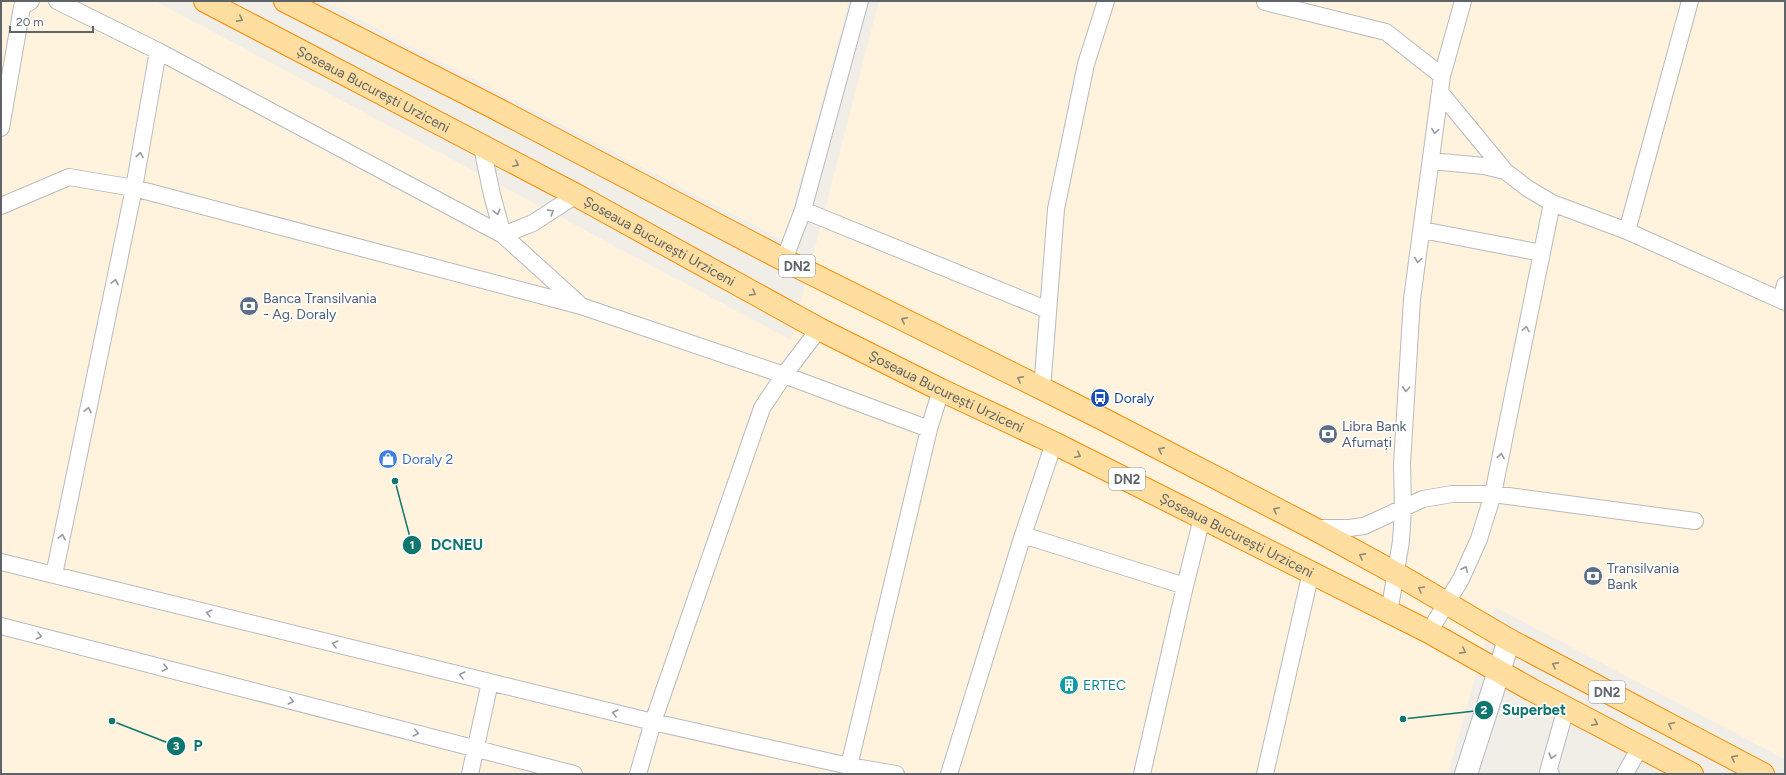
<svg xmlns="http://www.w3.org/2000/svg" width="1786" height="775" viewBox="0 0 1786 775" font-family="Figtree,sans-serif">
	<style>
		.commercial { fill: #fff3de }
		.lines { fill: none; stroke-linecap: round; stroke-linejoin: round }
		.service-casing { stroke: #b7babe; stroke-width: 18 }
		.tertiary-casing { stroke: #b7babe; stroke-width: 24 }
		.trunk-casing { stroke: #f88900; stroke-width: 24 }
		.service { stroke: #fff; stroke-width: 16 }
		.tertiary { stroke: #fff; stroke-width: 22 }
		.trunk { stroke: #ffde9f; stroke-width: 22 }
		.oneway { stroke: #8e8978 }
		.oneway2 { stroke: #969a9d }
		.labels { text-anchor: middle; stroke-width: 3.5; stroke-linejoin: round; paint-order: stroke }
		.shield { fill: #fff; stroke: #8e9295; stroke-width: 1 }
		.shield-label { font-size: 13px; font-weight: bold; fill: #5e6468 }
		.street-label { font-size: 14px; fill: #5e6468; stroke: #fff }
		.service-label { font-size: 14px; fill: #4e5e75; stroke: #fff; text-anchor: start }
		.transit-label { font-size: 14px; fill: #164399; stroke: #fff; text-anchor: start }
		.shop-label { font-size: 14px; fill: #366cbe; stroke: #fff; text-anchor: start }
		.culture-label { font-size: 14px; fill: #0d838f; stroke: #fff; text-anchor: start }
		.leader { fill: none; stroke: #0f766e; stroke-width: 1.5 }
		.callout-dot { fill: #0f766e; stroke: #fff; stroke-width: 1.5 }
		.mark-label { font-size: 12px; text-anchor: middle; font-weight: bold; fill: #fff }
		.callout-label { font-size: 15px; text-anchor: middle; font-weight: bold; fill: #0f766e; stroke: #fff; stroke-width: 3.5; stroke-linejoin: round; paint-order: stroke }
	</style>
	<rect width="100%" height="100%" fill="#f1eee7"/>
	<path class="commercial" d="M1,1H155L791,340L879,1H1785V759L1495,607L1448,774H1Z
		M324,1H849L784,241Z"/>
	<g class="lines">
		<defs>
			<path id="service" d="M57,1L158,51L503,235L578,303
				M1265,2L1386,32L1442,76
				M1440,92L1505,171L1527,188L1552,203L1627,231L1785,302
				M1,128L22,7L31,1
				M482,147L492,195L503,235L533,223L576,195
				M1431,161L1484,166L1505,171
				M1,206L69,177L134,188L581,306L784,375L929,429
				M803,210L1048,310
				M1422,230L1542,253
				M1627,231L1690,1
				M784,260L803,210L860,1
				M1781,300L1785,285
				M1042,390L1056,209L1086,64L1106,1
				M1315,528H1349L1364,526L1423,499L1452,494H1493L1695,521
				M1023,535L1185,586L1142,774
				M1,562L653,722L849,766L896,774
				M54,575L134,188L158,51
				M1185,586L1202,518
				M1389,613L1401,541L1403,508L1402,464L1412,299L1442,76L1463,1
				M1,626L574,774
				M1429,632L1461,579L1479,539L1493,494L1552,203
				M849,766L929,429L941,390
				M470,774L490,682
				M638,774L653,722L762,408L784,375L819,329
				M949,774L1023,535L1054,443
				M1265,774L1311,572
				M1551,774L1548,772L1566,708
				M1625,774L1640,747"/>
			<path id="tertiary" d="M1466,774L1509,640"/>
			<g id="trunk">
				<path id="s1" d="M205,1L576,195L819,329L941,390L1054,443L1429,632L1532,690L1692,774"/>
				<path d="M285,1L497,109L784,260L1099,417L1311,527L1397,574L1509,640L1763,774"/>
			</g>
		</defs>
		<use href="#service" class="service-casing"/>
		<use href="#tertiary" class="tertiary-casing"/>
		<use href="#trunk" class="trunk-casing"/>
		<use href="#service" class="service"/>
		<use href="#tertiary" class="tertiary"/>
		<use href="#trunk" class="trunk"/>
	</g>
	<defs><path id="oneway-chevron" d="M-2-3.5L2.5 0L-2 3.5" fill="none" stroke-width="1.6" stroke-linecap="round" stroke-linejoin="round"/></defs>
	<g class="oneway">
		<use href="#oneway-chevron" transform="translate(240 19) rotate(28)"/>
		<use href="#oneway-chevron" transform="translate(516 164) rotate(27)"/>
		<use href="#oneway-chevron" transform="translate(753 293) rotate(29)"/>
		<use href="#oneway-chevron" transform="translate(904 320) rotate(-153)"/>
		<use href="#oneway-chevron" transform="translate(1020 379) rotate(-153)"/>
		<use href="#oneway-chevron" transform="translate(1161 450) rotate(-153)"/>
		<use href="#oneway-chevron" transform="translate(1078 455) rotate(27)"/>
		<use href="#oneway-chevron" transform="translate(1276 510) rotate(-153)"/>
		<use href="#oneway-chevron" transform="translate(1362 556) rotate(-151)"/>
		<use href="#oneway-chevron" transform="translate(1421 589) rotate(-150)"/>
		<use href="#oneway-chevron" transform="translate(1463 651) rotate(29)"/>
		<use href="#oneway-chevron" transform="translate(1555 665) rotate(-152)"/>
		<use href="#oneway-chevron" transform="translate(1595 723) rotate(28)"/>
		<use href="#oneway-chevron" transform="translate(1671 725) rotate(-153)"/>
		<use href="#oneway-chevron" transform="translate(1734 758) rotate(-152)"/>
	</g>
	<g class="oneway2">
		<use href="#oneway-chevron" transform="translate(1435 131) rotate(98)"/>
		<use href="#oneway-chevron" transform="translate(140 155) rotate(-80)"/>
		<use href="#oneway-chevron" transform="translate(497 212) rotate(75)"/>
		<use href="#oneway-chevron" transform="translate(551 212) rotate(-32)"/>
		<use href="#oneway-chevron" transform="translate(1418 260) rotate(98)"/>
		<use href="#oneway-chevron" transform="translate(115 282) rotate(-78)"/>
		<use href="#oneway-chevron" transform="translate(1526 329) rotate(-79)"/>
		<use href="#oneway-chevron" transform="translate(1406 389) rotate(94)"/>
		<use href="#oneway-chevron" transform="translate(88 410) rotate(-78)"/>
		<use href="#oneway-chevron" transform="translate(1501 456) rotate(-79)"/>
		<use href="#oneway-chevron" transform="translate(62 537) rotate(-78)"/>
		<use href="#oneway-chevron" transform="translate(1465 569) rotate(-65)"/>
		<use href="#oneway-chevron" transform="translate(209 613) rotate(-166)"/>
		<use href="#oneway-chevron" transform="translate(39 636) rotate(14)"/>
		<use href="#oneway-chevron" transform="translate(335 644) rotate(-166)"/>
		<use href="#oneway-chevron" transform="translate(165 668) rotate(14)"/>
		<use href="#oneway-chevron" transform="translate(462 675) rotate(-166)"/>
		<use href="#oneway-chevron" transform="translate(291 701) rotate(14)"/>
		<use href="#oneway-chevron" transform="translate(615 713) rotate(-166)"/>
		<use href="#oneway-chevron" transform="translate(416 733) rotate(14)"/>
		<use href="#oneway-chevron" transform="translate(1552 756) rotate(106)"/>
	</g>
	<defs>
		<symbol id="bank-disc" viewBox="-11 -11 22 22"><circle r="9.5" fill="#5c6f8a" stroke="#fff"/><path d="M-6-4H6V4H-6ZM0-2.3a2.3 2.3 0 1 0 0 4.6a2.3 2.3 0 1 0 0-4.6Z" fill="#fff"/></symbol>
		<symbol id="bus-disc" viewBox="-11 -11 22 22"><circle r="9.5" fill="#1a4fb4" stroke="#fff"/><path d="M-5-6H5V4H4V6H2V4H-2V6H-4V4H-5ZM-3.5-4V0h7V-4ZM-3.5 1.2v1.5H-2V1.2ZM2 1.2v1.5H3.5V1.2Z" fill="#fff"/></symbol>
		<symbol id="shop-disc" viewBox="-11 -11 22 22"><circle r="9.5" fill="#3f7fe0" stroke="#fff"/><path d="M-5-2.5h2.3a2.7 3.5 0 0 1 5.4 0H5L5.5 6h-11ZM-1.5-2.5h3a1.5 2.3 0 0 0-3 0Z" fill="#fff"/></symbol>
		<symbol id="building-disc" viewBox="-11 -11 22 22"><circle r="9.5" fill="#0f9aa8" stroke="#fff"/><path d="M-4-6H4V6H1V3H-1V6H-4ZM-2.5-4.3h1.7v1.8h-1.7ZM.8-4.3h1.7v1.8H.8ZM-2.5-1h1.7V.8h-1.7ZM.8-1h1.7V.8H.8Z" fill="#fff"/></symbol>
	</defs>
	<g fill-rule="evenodd">
		<use href="#bank-disc" x="238" y="295" width="22" height="22"/>
		<use href="#bus-disc" x="1089" y="387" width="22" height="22"/>
		<use href="#bank-disc" x="1317" y="423" width="22" height="22"/>
		<use href="#shop-disc" x="377" y="448" width="22" height="22"/>
		<use href="#bank-disc" x="1582" y="565" width="22" height="22"/>
		<use href="#building-disc" x="1058" y="674" width="22" height="22"/>
	</g>
	<g class="labels">
		<g class="shield">
			<rect x="779" y="255" width="36" height="22" rx="3"/>
			<rect x="1109" y="468" width="36" height="22" rx="3"/>
			<rect x="1589" y="681" width="36" height="22" rx="3"/>
		</g>
		<g class="shield-label">
			<text x="797" y="271">DN2</text>
			<text x="1127" y="484">DN2</text>
			<text x="1607" y="697">DN2</text>
		</g>
		<g class="street-label">
			<text dy="5" stroke="none"><textPath href="#s1" startOffset="190">Șoseaua București Urziceni</textPath></text>
			<text dy="5" stroke="none"><textPath href="#s1" startOffset="514">Șoseaua București Urziceni</textPath></text>
			<text dy="5" stroke="none"><textPath href="#s1" startOffset="838">Șoseaua București Urziceni</textPath></text>
			<text dy="5" stroke="none"><textPath href="#s1" startOffset="1162">Șoseaua București Urziceni</textPath></text>
		</g>
		<g class="service-label">
			<text x="263" y="303">Banca Transilvania<tspan x="263" dy="16">- Ag. Doraly</tspan></text>
			<text x="1342" y="431">Libra Bank<tspan x="1342" dy="16">Afumați</tspan></text>
			<text x="1607" y="573">Transilvania<tspan x="1607" dy="16">Bank</tspan></text>
		</g>
		<g class="transit-label">
			<text x="1114" y="403">Doraly</text>
		</g>
		<g class="shop-label">
			<text x="402" y="464">Doraly 2</text>
		</g>
		<g class="culture-label">
			<text x="1083" y="690">ERTEC</text>
		</g>
	</g>
	<path class="leader" d="M395 481L412 545M1403 719L1484 710M112 721L176 746"/>
	<g class="callout-dot">
		<circle cx="395" cy="481" r="4"/>
		<circle cx="1403" cy="719" r="4"/>
		<circle cx="112" cy="721" r="4"/>
		<circle cx="412" cy="545" r="10"/>
		<circle cx="1484" cy="710" r="10"/>
		<circle cx="176" cy="746" r="10"/>
	</g>
	<g class="mark-label">
		<text x="412" y="549">1</text>
		<text x="1484" y="714">2</text>
		<text x="176" y="750">3</text>
	</g>
	<g class="callout-label">
		<text x="457" y="550">DCNEU</text>
		<text x="1534" y="715">Superbet</text>
		<text x="198" y="751">P</text>
	</g>
	<rect width="1786" height="775" fill="none" stroke="#5e6468" stroke-width="4"/>
	<path d="M10 26v6h83v-6" fill="none" stroke="#5e6468" stroke-width="2"/>
	<text x="16" y="26" font-size="12" fill="#5e6468" stroke="#ffffff" stroke-width="3" paint-order="stroke">20 m</text>
</svg>
